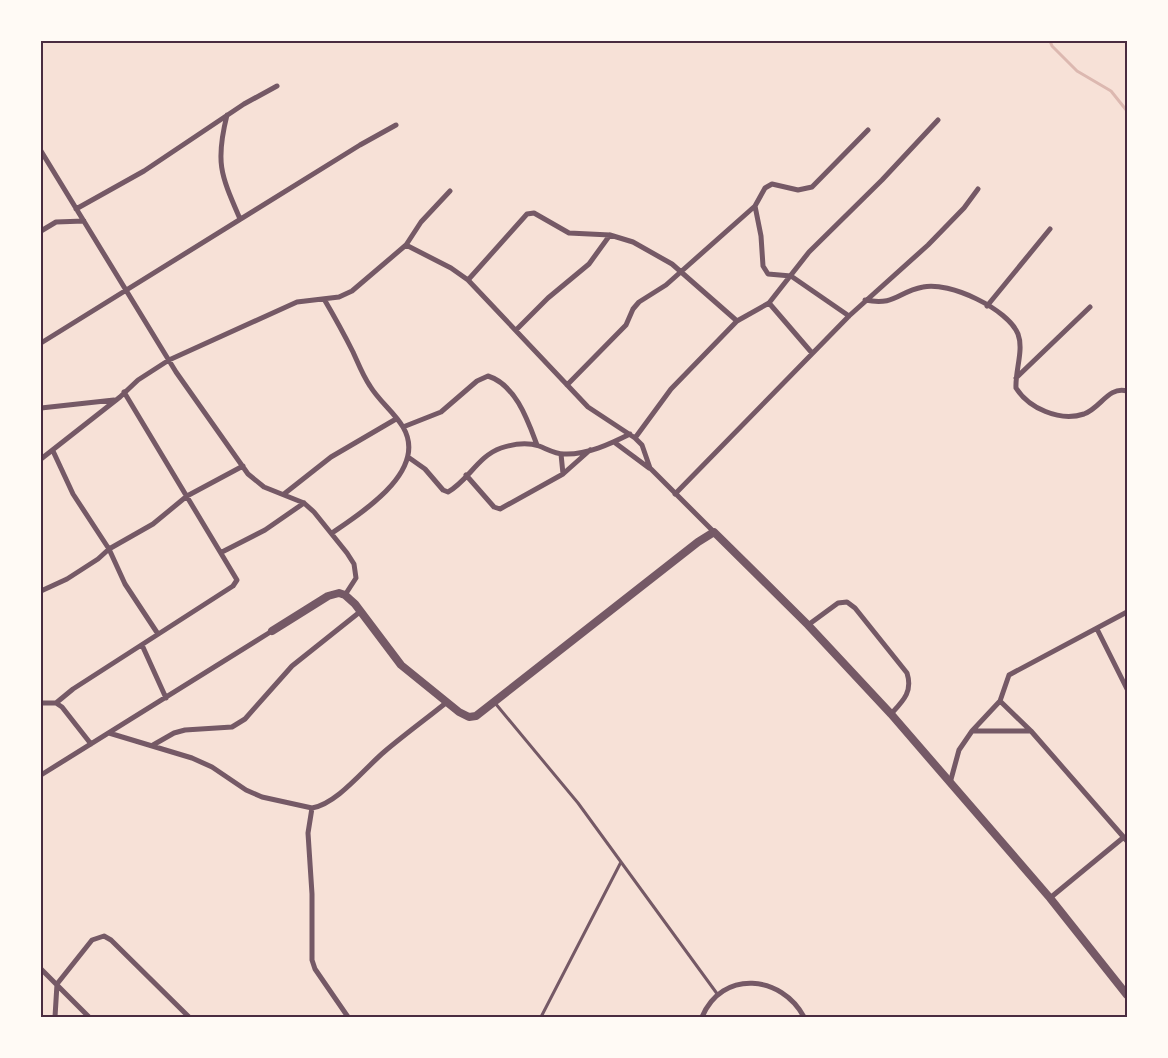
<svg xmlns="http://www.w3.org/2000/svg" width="1168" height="1058" viewBox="0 0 1168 1058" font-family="Helvetica,sans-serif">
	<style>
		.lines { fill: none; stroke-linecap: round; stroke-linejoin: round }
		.stream { stroke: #dcb8b0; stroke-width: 3 }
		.service { stroke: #755966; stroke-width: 3 }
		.minor { stroke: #755966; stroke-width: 5 }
		.tertiary { stroke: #755966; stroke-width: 8 }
		.neatline { fill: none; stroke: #4a2c40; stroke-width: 2 }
	</style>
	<rect width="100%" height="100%" fill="#f7e1d7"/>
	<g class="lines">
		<path class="stream" d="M1050,41L1052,46L1077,71L1111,91L1127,111"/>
		<path class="service" d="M495,703L578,803L718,995
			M541,1017L621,862"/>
		<path class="minor" d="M227,115C215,163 221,175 240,219
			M41,151L176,372L248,474L264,487L304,503L314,512L347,553L354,564L356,578L345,595
			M76,209L144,171L244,104L277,86
			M41,231L56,222L84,221
			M406,245L421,222L450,191
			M468,280L527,214L534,213L569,233L610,235L633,242L672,264L737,321
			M324,299C334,316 344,334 353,352C358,363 363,376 370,386C379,401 394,412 403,427C429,471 361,513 332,533
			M865,300C896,306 897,292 923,287C949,281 1008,309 1018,334C1024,350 1015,371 1016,388C1029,408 1059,422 1084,414C1101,408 1108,386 1127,391
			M769,303L812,353
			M987,306L1050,229
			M849,316L791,276L768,274L763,266L761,236L755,206L765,188L772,184L798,190L812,187L868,130
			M516,330L548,298L589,264L610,235
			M41,343L360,145L396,125
			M1016,378L1090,307
			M567,385L626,325L633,309L639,302L666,285L755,206
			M41,408L114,400
			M403,427L441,412L477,381L488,376C516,385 528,421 537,445
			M635,438L671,389L737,321L769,303L809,252L882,180L938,120
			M614,442L649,468
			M53,451L73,494L109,549L125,584L158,634
			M561,454L563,474
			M408,457L425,469L443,490L448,492C468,481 478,456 501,448C513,444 527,442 539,446C547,449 555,454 564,454C587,455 610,444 630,434
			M41,459L120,397L138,380L169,360L297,302L339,297L352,291L406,245L451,268L468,280L588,407L635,438L642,445L650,468L714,532
			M466,475L494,507L500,509L563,474L590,450
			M284,494L331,457L396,419
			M675,494L849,316L928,245L964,208L978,189
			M222,552L265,530L304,503
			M41,591L67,579L98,559L109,549L153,524L187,496L243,466
			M808,625L838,603L847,602L855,608L907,673C913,692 903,701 891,714
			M1097,629L1127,689
			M142,645L166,698
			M1000,701L1031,731L1127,841
			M41,703H56L62,707L91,744
			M56,703L73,689L233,586L237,580L124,392
			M972,731H1031
			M109,733L192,758L212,767L246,790L262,797L312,808C337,804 364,769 384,752C404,735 426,719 447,702
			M153,745L174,733L185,730L232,727L245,719L292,666L361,611
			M41,775L272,631
			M950,783L959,750L972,731L1000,701L1009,675L1127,612
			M312,808L308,833L312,894V960L315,969L348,1017
			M1050,898L1124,837
			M41,969L89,1017
			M55,1017L57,984L92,940L104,936L111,940L189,1017
			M702,1017C722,969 782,975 804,1017"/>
		<path class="tertiary" d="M272,631L328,596L339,593L345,595L355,604L401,665L459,712L469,717L476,716L698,542L714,532L808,625L891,714L1050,898L1127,995"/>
	</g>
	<rect width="1168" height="1058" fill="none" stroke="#fffaf5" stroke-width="85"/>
	<rect x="42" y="42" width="1084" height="974" class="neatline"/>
</svg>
